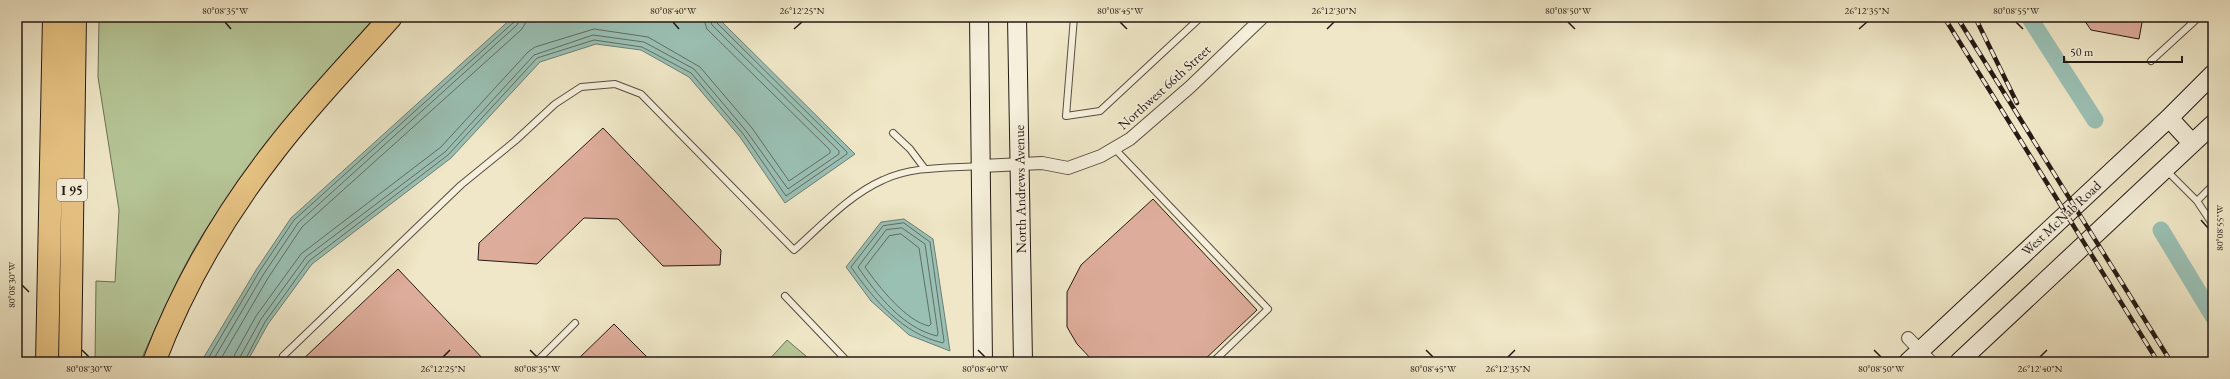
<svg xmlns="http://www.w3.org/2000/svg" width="2230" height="379" viewBox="0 0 2230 379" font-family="'EB Garamond',serif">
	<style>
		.green { fill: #b6c697; stroke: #6e7056 }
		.water { fill: #9ac0b4; stroke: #6b7e74 }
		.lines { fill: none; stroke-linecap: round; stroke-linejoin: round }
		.shore { stroke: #606d64; stroke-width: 1 }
		.canal { stroke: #9ac0b4; stroke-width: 17 }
		.building { fill: #ddac9a; stroke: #251a14 }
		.lane-casing { stroke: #584d41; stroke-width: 8 }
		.street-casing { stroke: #584d41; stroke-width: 14 }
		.secondary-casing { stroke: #251a14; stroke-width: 20 }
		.highway-casing { stroke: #251a14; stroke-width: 24 }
		.lane { stroke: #f5efdb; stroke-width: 6 }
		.street { stroke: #f5efdb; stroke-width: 12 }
		.secondary { stroke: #f5efdb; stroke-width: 18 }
		.highway { stroke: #e8c484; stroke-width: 22 }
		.rail-casing { stroke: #251a14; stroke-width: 4.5 }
		.rail { stroke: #f5efdb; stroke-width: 3; stroke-dasharray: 9; stroke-linecap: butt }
		.ticks { fill: none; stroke: #251a14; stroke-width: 1.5 }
		.labels { text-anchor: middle; stroke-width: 3; stroke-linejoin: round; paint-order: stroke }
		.shield { fill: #f5efdb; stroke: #635a50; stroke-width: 1 }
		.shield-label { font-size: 13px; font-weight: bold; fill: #251a14 }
		.street-label { font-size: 14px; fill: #251a14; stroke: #f5efdb }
		.neatline { fill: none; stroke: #251a14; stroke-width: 1.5 }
		.ticks-label { font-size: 10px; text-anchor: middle; fill: #251a14 }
	</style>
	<rect width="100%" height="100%" fill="#efe7c7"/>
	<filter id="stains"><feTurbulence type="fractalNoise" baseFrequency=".005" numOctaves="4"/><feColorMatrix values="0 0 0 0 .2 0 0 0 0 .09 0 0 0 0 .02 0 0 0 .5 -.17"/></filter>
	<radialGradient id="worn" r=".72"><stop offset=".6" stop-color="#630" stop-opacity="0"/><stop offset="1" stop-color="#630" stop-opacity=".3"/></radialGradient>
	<path class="green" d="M99,17H375C314,87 253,155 203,234C178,274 160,319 140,362H95L96,281L115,282L119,210L98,77Z
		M787,340L813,362H767Z"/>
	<path class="water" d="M513,17H717L855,154L785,203L740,137L689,77L641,50L596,44L540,62L451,158L312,264L268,324L247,362H201L256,270L291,218Z
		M904,219L933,239L950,351L909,335L871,301L846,267L881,222Z"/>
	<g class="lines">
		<path class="shore" d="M904,223L930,242L944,341L943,343C903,334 874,300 851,267L883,226Z
			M902,228L925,244L938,333L937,336C903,328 877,295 858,267L886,230Z
			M901,234L919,248L931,324L929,326C906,321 879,287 865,267L889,236Z
			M206,362L259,272L294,220L514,22L515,17
			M212,362L263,275L298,223L517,25L521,17
			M219,362L268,278L302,227L521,30L525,24L527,17
			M233,362L235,354L256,316L301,254L441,147L528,52L535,47L594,29L648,37L700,67L752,128L789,181L830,153V150L707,29L703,17
			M239,362L240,357L261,319L306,257L445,152L534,55L593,35L644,42L694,69L747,132L788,189L839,154V151L712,25L709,17
			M244,362L265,322L309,261L448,155L537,58L594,40L642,47L691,73L744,135L786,196L847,154V152L716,22L714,17"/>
		<path class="canal" d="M2029,17L2095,120
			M2161,230L2213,316"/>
	</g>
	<path class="building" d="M2082,17H2143L2139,39L2091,30Z
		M603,128L721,250L720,265L663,266L618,219L584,218L537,264L478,260L479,243Z
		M1153,199L1257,310L1202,362H1094L1077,344L1067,327V292L1081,265Z
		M398,269L486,362H300Z
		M614,324L652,362H575Z"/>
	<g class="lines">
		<defs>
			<path id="lane" d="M1074,17L1066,116L1100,111L1201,17
				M2151,61L2199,17
				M893,133L910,149L925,169
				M1114,148L1268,309L1213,362
				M2166,170L2197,201L2213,225
				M2197,201L2213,185
				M785,296L848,362
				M283,356L461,185L515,141L555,104L581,87L615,84L641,94L794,250C821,226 849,195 883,180C912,166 948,168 980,166
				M536,362L575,323"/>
			<path id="street" d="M981,166L1042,163L1068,168L1101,156L1130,139L1190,87L1263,17
				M1908,338L1931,362"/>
			<path id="secondary" d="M979,17L983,362
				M1017,17L1023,362
				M2169,118L2192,143
				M1908,362L2169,118L2213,74
				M1959,362L2213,124"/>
			<path id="highway" d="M47,362L54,17
				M70,362L75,17
				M154,362C183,286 225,214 275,150C311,103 352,61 391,17"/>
		</defs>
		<use href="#lane" class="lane-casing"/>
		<use href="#street" class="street-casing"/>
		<use href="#secondary" class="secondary-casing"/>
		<use href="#highway" class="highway-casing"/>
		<use href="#lane" class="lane"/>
		<use href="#street" class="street"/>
		<use href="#secondary" class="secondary"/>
		<use href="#highway" class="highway"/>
		<defs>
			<path id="rail" d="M1944,17L2158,362
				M1957,17L2171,362
				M1975,17L2017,103"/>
		</defs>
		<use href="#rail" class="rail-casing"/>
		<use href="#rail" class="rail"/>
	</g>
	<path class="ticks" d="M225,22L231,29M673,22L679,29M1120,22L1127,29M1568,22L1575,29M2016,22L2023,29M794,29L802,22M1327,29L1334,22M1859,29L1867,22M2201,220L2208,228M22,285L29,292M82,350L89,357M530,350L537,357M978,350L985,357M1426,350L1433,357M1874,350L1881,357M443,357L450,350M1508,357L1515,350M2040,357L2047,350"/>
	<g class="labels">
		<rect class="shield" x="57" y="179" width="30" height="22" rx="3"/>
		<g class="shield-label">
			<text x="72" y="195">I 95</text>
		</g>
		<g class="street-label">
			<text transform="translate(1164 87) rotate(-42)" y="5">Northwest 66th Street</text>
			<text transform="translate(1020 189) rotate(-91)" y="5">North Andrews Avenue</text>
			<text transform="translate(2061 218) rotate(-43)" y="5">West McNab Road</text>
		</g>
	</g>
	<rect width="2230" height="379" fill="none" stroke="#efe7c7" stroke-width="44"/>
	<path d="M2064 56v6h118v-6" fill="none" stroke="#251a14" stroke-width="2"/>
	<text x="2070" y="56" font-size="12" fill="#251a14" stroke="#f5efdb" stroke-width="3" paint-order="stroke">50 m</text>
	<rect x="22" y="22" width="2186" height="335" class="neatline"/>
	<g class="ticks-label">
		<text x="225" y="14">80°08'35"W</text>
		<text x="673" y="14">80°08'40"W</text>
		<text x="802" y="14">26°12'25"N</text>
		<text x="1120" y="14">80°08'45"W</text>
		<text x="1334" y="14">26°12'30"N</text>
		<text x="1568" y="14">80°08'50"W</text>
		<text x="1867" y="14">26°12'35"N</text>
		<text x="2016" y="14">80°08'55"W</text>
		<text transform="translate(2219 228) rotate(-90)" y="4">80°08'55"W</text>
		<text transform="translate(11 285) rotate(-90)" y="4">80°08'30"W</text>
		<text x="89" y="372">80°08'30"W</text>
		<text x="443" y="372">26°12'25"N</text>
		<text x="537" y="372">80°08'35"W</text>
		<text x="985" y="372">80°08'40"W</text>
		<text x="1433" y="372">80°08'45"W</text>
		<text x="1508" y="372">26°12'35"N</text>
		<text x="1881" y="372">80°08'50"W</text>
		<text x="2040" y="372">26°12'40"N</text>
	</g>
	<rect width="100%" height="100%" filter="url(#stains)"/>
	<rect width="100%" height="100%" fill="url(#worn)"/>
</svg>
